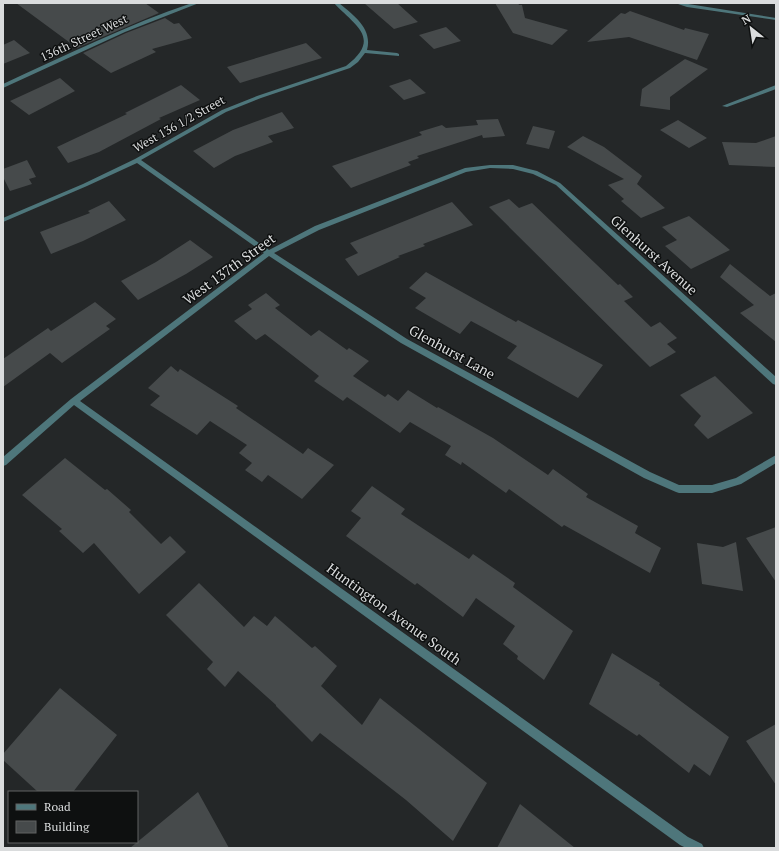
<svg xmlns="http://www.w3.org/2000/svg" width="779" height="851" viewBox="0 0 779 851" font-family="'PT Serif',serif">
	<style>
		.building { fill: #464a4b }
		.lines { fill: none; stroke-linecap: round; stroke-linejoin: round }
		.street { fill: #4e767b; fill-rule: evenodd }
		.labels { text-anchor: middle; stroke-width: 3; stroke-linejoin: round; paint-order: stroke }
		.far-street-label { font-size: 12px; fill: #dadcdd; stroke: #0e1010 }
		.street-label { font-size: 14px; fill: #dadcdd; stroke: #0e1010 }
	</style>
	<rect width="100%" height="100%" fill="#242728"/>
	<path class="building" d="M16,3H145L159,13L77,48Z
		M364,3H397L418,22L394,29Z
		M495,3H518L519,5H522L525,18L568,30L552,45L513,33Z
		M630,11L684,30L685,28L709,34L697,60L629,37L587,42L621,13L625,14Z
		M165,18L174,24L179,23L192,38L152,49L156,52L111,73L83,53L126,33Z
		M446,27L461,41L434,49L419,35Z
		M14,40L30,53L3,64V45Z
		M306,43L322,58L240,83L227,67Z
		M685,59L708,69L670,97V110L640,106L642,89Z
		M60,78L75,91L29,115L10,101Z
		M410,79L426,93L404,100L389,86Z
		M181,85L200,100L159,118L161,119L99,152L68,163L57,147L127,114L125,113Z
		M282,112L294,128L268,136L273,142L235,156L214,168L193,151L233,130Z
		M498,119L505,136L483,138L482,135L417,156L419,158L408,162L411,165L351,188L332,166L422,135L419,132L442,125L446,128L478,125L476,120Z
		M678,120L707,138L689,148L660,130Z
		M533,126L555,131L549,149L526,144Z
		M583,136L604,147L642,176L637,184L665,208L641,218L621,201L624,199L608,185L624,179L567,147Z
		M776,136V167L729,165L722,142L756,143Z
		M27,160L36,177L29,179L32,184L10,191L3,177V169Z
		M509,199L519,208L532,203L618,285L620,284L633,297L624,301L651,327L660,322L677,338L667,344L676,352L650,367L489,207Z
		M109,201L126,220L83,241L51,254L40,232L90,213L88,211Z
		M452,202L473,225L423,244L425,246L398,256L400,257L358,276L345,259L358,253L350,243Z
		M689,216L730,250L691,269L665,246L677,240L662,227Z
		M190,240L213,257L186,274L138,300L121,281L156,262Z
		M730,264L770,296L776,293V342L740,313L754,305L720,277Z
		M426,272L516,322L518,320L603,365L578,398L507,358L517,346L486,329L471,321L460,334L415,308L426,298L409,288Z
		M266,293L280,305L275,308L311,336L319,330L347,350L349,348L369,361L353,376L385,397L388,394L398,401L408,390L437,408L438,407L493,438L548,475L553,469L588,494L586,497L638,526L635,533L661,548L650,573L564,525L562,527L509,489L506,493L462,462L461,465L445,455L451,446L410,422L400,433L347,397L343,401L314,381L319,376L265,334L256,340L234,321L252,309L248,305Z
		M95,302L116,319L106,326L110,329L62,363L50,353L3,387V359L48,328L51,331Z
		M171,366L178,372L180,369L238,406L236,408L303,454L308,448L334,465L302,499L268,475L262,482L245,470L252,463L239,453L247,445L210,421L197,435L150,405L160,396L148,388Z
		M715,376L753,413L708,439L694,425L701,416L680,395Z
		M65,458L105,490L107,489L131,510L129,512L161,544L170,536L186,552L139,594L94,543L83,553L59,531L62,529L22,495Z
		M372,486L405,509L401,514L469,559L473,554L515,583L513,587L573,631L544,680L517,659L518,656L503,644L515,626L476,598L463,617L417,583L415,585L346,536L361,518L351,511Z
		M776,527V582L746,538Z
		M736,542L743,591L702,584L697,543L723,547Z
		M199,583L244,627L254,616L267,626L275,616L312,648L315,646L337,666L321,686L362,725L380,698L487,783L453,841L406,800L320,733L312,742L276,706V705L238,671L225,687L207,669L213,662L166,615Z
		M612,653L660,683L659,685L729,737L710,776L694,764L689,773L639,734L637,736L589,704Z
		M60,688L117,735L73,792H38L3,760V754Z
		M776,724V785L746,741Z
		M198,792L229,848H130Z
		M520,804L575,848H497Z"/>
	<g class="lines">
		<path class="street" d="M192,3H199L125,32L3,88V84C66,55 127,25 192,3Z
			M334,3H339C353,15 373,28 367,50L397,53L399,54V56L365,53L358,62L350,68L261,98L226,112L141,160L269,250L315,226L465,168L490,165H513L537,171L560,183L776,377V385L773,384L556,185L533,174L513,169L490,168L466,172L319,230L274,253L407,339L650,472L679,485H712L736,478L776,455V463L741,484L712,493H679L676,492L644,478L401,343L269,256L80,401L688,837L702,844L704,848H686L680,845L74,405L6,465L3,466V457L71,399L264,253L137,163L87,186L3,222V218L83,184L135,159L222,110L257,96L346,66C383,38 354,25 334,3Z
			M675,3H682L776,18V20L687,7Z
			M776,85V89L727,107L722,106Z"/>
	</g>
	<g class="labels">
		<g class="far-street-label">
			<text transform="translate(84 38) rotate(-25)" y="4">136th Street West</text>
			<text transform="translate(179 124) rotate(-29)" y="4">West 136 1/2 Street</text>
		</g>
		<g class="street-label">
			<text transform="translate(654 255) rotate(42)" y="5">Glenhurst Avenue</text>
			<text transform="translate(229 269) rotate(-36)" y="5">West 137th Street</text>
			<text transform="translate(452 352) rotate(29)" y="5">Glenhurst Lane</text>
			<text transform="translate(394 614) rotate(36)" y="5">Huntington Avenue South</text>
		</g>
	</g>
	<rect width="779" height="851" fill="none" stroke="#dadcdd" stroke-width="8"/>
	<rect x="8" y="791" width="130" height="52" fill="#0e1010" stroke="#606262"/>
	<rect x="16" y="804" width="20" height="6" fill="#4e767b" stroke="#606262"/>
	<text x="44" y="811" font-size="12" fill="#dadcdd">Road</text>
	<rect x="16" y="821" width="20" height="12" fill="#464a4b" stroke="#606262"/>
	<text x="44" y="831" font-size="12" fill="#dadcdd">Building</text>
	<g transform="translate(751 28) rotate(330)" stroke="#0e1010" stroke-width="3" paint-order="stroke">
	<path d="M0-3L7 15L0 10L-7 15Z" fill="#dadcdd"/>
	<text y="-6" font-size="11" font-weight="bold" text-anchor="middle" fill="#dadcdd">N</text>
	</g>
</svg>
